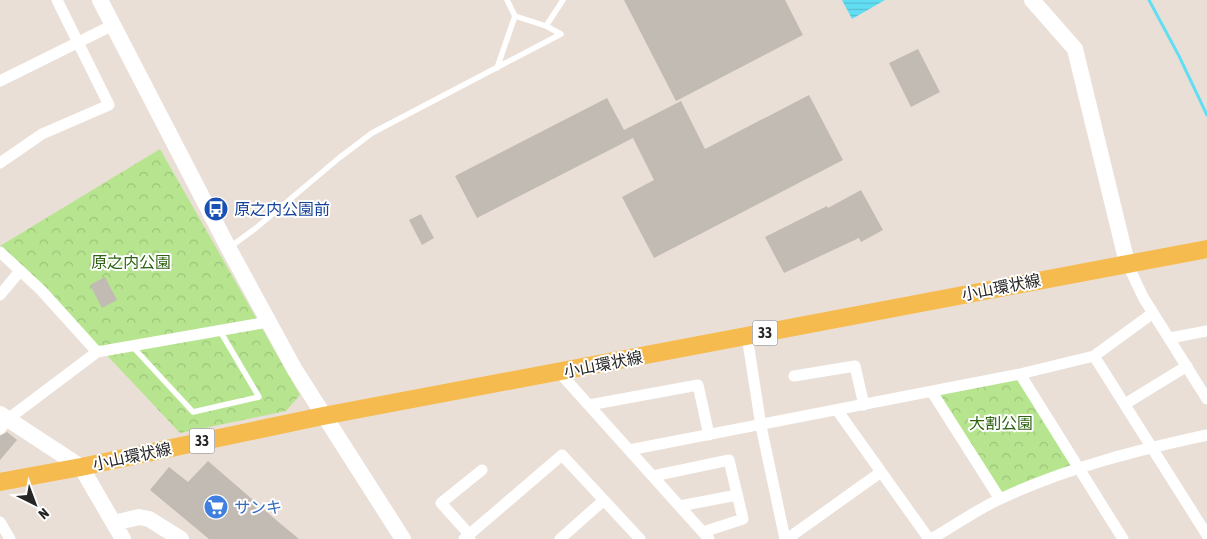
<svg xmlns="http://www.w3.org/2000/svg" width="1207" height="539" viewBox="0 0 1207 539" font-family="'Asap Condensed','Noto Sans JP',sans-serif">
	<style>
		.forest { fill: url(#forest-crowns) }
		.water { fill: url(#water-rules) }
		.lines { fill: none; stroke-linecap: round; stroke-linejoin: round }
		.stream { stroke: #62def3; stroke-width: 3 }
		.building { fill: #c1bbb3 }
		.lane { stroke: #fff; stroke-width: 5.5 }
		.street { stroke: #fff; stroke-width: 11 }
		.secondary { stroke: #fff; stroke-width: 16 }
		.primary { stroke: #f6bb4f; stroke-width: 18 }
		.labels { text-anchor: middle; stroke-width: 4; stroke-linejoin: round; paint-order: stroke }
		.shield { fill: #fff; stroke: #676767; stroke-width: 1 }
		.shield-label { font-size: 15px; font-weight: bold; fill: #262626 }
		.transit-label { font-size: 16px; fill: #164399; stroke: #fff; text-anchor: start }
		.park-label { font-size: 16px; fill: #2f6415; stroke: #fff }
		.street-label { font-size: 16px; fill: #262626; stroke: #fff }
		.shop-label { font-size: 16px; fill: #366cbe; stroke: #fff; text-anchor: start }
	</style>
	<defs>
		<pattern id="forest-crowns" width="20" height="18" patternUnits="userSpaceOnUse" patternTransform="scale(1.25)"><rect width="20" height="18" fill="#b7e58f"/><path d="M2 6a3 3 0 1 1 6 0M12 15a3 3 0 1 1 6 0" fill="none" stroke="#9dc47b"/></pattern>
		<pattern id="water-rules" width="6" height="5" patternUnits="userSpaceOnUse" patternTransform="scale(1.25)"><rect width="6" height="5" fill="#62def3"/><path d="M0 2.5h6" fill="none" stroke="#55bed0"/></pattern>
	</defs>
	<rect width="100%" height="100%" fill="#eadfd6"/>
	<path class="forest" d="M160,149L300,395L286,411L180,433L101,349L0,248V246Z
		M1018,376L1074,467L1001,495L936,394Z"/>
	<path class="water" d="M842,0H885L852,19Z"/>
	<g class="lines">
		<path class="stream" d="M1149,0L1179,56L1207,115"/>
	</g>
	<path class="building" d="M624,0H785L803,35L676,101Z
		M918,49L940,92L911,107L889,63Z
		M809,95L843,160L654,258L622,197L654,180L633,138L477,218L455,176L607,98L624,130L681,101L705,149Z
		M861,190L883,230L861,242L859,238L784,273L765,237L827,206L828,208Z
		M421,214L434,238L422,245L409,220Z
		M105,277L117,300L102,308L90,285Z
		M7,432L17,440L0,460V436Z
		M208,461L282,525L299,539H209L150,490L169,467L188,482Z"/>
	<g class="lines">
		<path class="lane" d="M515,16L546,26L561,34
			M546,26L563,0
			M497,68L515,16L507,0
			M230,247L256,228L339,158L372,133L561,34
			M132,346L193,412L259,397L220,331"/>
		<path class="street" d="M0,81L113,25
			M0,163L42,134L109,105L57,0
			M0,252L41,290L97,352
			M1127,263L1143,297L1207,399
			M0,295L20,271
			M747,336L761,426L785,539
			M1170,338L1207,331
			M1094,356L1207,535
			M559,372L709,539
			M1020,374L1123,539
			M794,376L855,366L864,405
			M932,392L1000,499
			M1125,404L1187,366
			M589,405L698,385L709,435
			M837,410L929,539
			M0,429L8,419L97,352L268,322
			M629,450L1020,374L1094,356L1153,313
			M653,476L729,460L743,519L703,532
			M680,506L737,495
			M0,522L10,539
			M464,539L562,455L640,539
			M470,539L469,534L441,503L482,470
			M560,539L604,500
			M787,539L881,472
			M931,539C954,526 976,510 1000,499C1066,468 1137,450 1207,435"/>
		<path class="secondary" d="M100,0L229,249L295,370L403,539
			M1032,0L1075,49L1127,263
			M0,414L81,467L123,539
			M114,523L139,517L149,519L181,539"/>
		<path class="primary" d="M0,482L81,467L323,416L1207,249"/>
	</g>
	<defs>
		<symbol id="bus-disc" viewBox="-11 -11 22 22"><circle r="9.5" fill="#1a4fb4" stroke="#fff"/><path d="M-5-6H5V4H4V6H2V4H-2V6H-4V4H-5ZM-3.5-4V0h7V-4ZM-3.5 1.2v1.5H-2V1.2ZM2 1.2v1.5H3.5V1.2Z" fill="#fff"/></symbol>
		<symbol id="supermarket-disc" viewBox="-11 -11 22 22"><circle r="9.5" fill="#3f7fe0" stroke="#fff"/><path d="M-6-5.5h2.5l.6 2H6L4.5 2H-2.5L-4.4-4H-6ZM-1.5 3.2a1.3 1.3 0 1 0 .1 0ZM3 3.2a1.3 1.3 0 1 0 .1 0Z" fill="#fff"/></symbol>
	</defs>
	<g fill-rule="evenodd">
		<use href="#bus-disc" x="202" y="195" width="28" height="28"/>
		<use href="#supermarket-disc" x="202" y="493" width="28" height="28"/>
	</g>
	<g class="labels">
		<g class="shield">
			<rect x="752.5" y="320.5" width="25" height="25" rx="4"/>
			<rect x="189.5" y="428.5" width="25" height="25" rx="4"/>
		</g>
		<g class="shield-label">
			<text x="765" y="338">33</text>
			<text x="202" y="446">33</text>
		</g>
		<g class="transit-label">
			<text x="234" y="215">原之内公園前</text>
		</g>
		<g class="park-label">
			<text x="131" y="268">原之内公園</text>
			<text x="1001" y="429">大割公園</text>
		</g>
		<g class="street-label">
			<text transform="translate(1001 287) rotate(-11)" y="6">小山環状線</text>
			<text transform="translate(603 364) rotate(-11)" y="6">小山環状線</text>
			<text transform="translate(132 456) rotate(-12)" y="6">小山環状線</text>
		</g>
		<g class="shop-label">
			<text x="234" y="513">サンキ</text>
		</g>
	</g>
	<g transform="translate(35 504) rotate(138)" stroke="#ffffff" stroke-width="4" paint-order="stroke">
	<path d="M0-4L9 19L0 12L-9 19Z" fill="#262626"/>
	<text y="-8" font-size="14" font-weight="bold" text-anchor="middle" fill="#262626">N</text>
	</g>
</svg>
